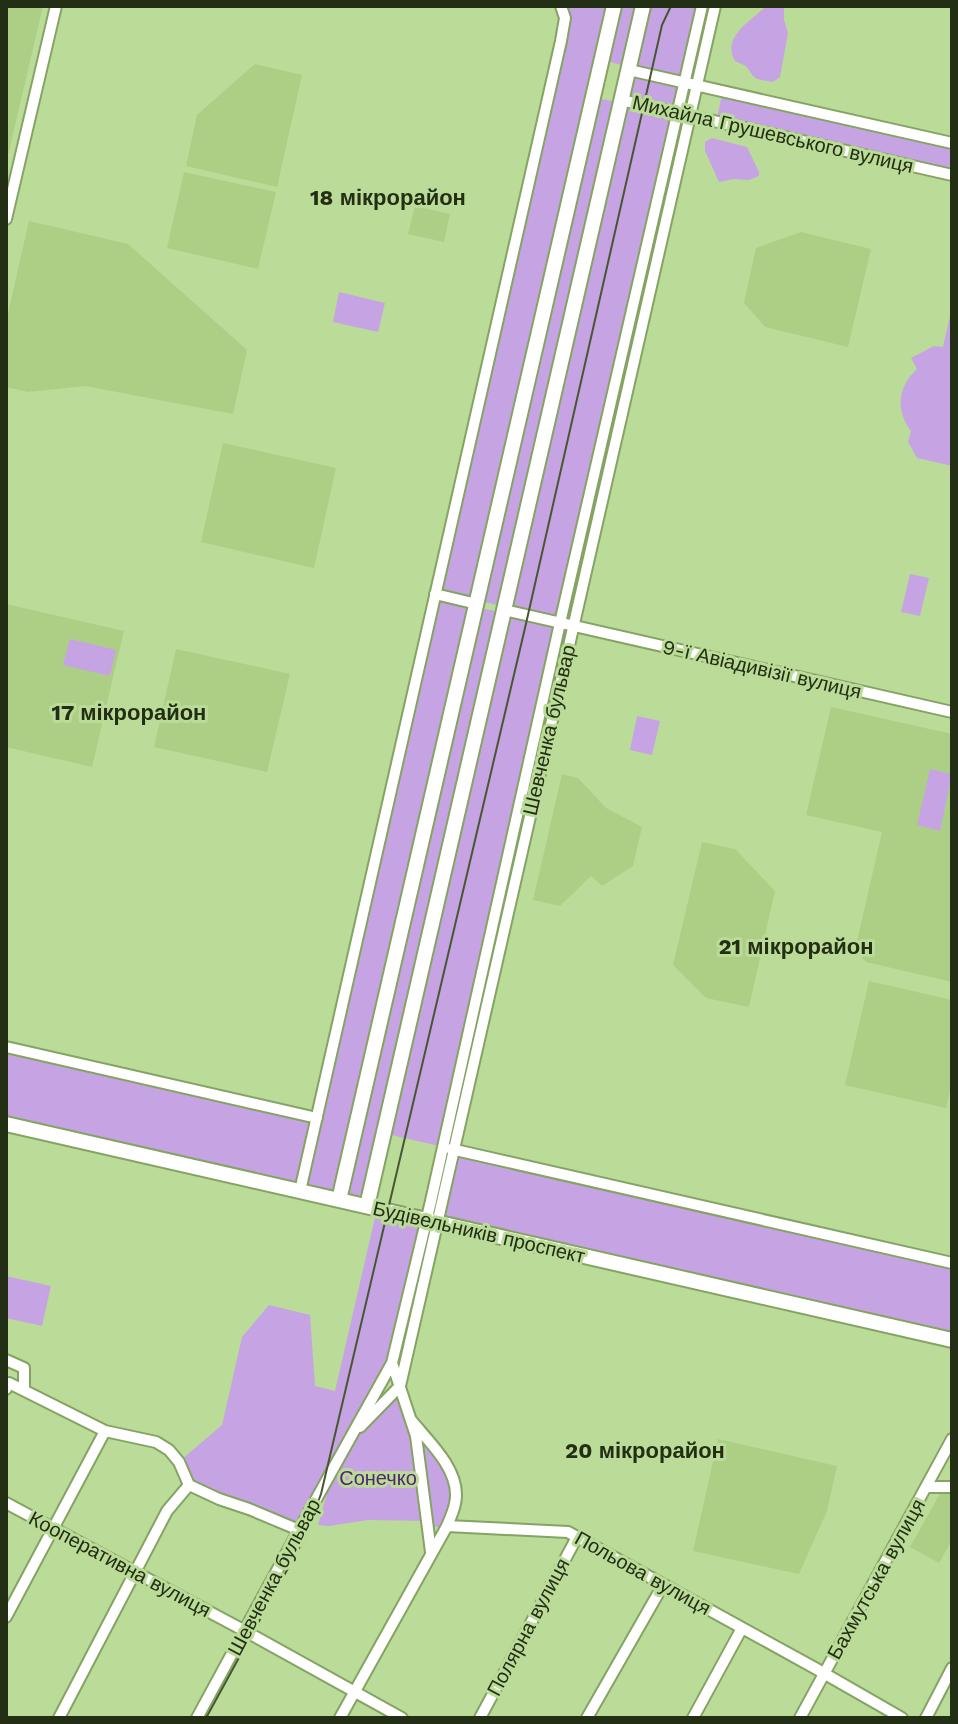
<svg xmlns="http://www.w3.org/2000/svg" width="958" height="1724" viewBox="0 0 958 1724" font-family="'Work Sans',sans-serif">
	<style>
		.built { fill: #adcf85 }
		.green { fill: #c6a4e3 }
		.lines { fill: none; stroke-linecap: round; stroke-linejoin: round }
		.minor-casing { stroke: #85a363; stroke-width: 14 }
		.major-casing { stroke: #85a363; stroke-width: 18 }
		.minor { stroke: #fff; stroke-width: 10 }
		.major { stroke: #fff; stroke-width: 14 }
		.tram { stroke: #465732; stroke-width: 2 }
		.labels { text-anchor: middle; stroke-width: 6; stroke-linejoin: round; paint-order: stroke }
		.street-label { font-size: 20px; fill: #232f14; stroke: #bbdb98 }
		.park-label { font-size: 20px; fill: #512570; stroke: #bbdb98 }
		.neighbourhood-label { font-size: 22px; font-weight: bold; fill: #232f14; stroke: #bbdb98 }
	</style>
	<rect width="100%" height="100%" fill="#bbdb98"/>
	<path class="built" d="M6,6H43L6,164Z
		M255,64L302,75L277,187L186,166L197,115Z
		M184,172L276,192L258,269L167,248Z
		M415,206L450,214L444,242L408,234Z
		M29,221L128,244L247,350L233,414L85,386L28,392L6,387V322Z
		M801,232L871,249L848,347L765,327L744,303L756,248Z
		M223,443L336,468L314,568L201,542Z
		M6,604L124,631L92,767L6,747Z
		M176,649L290,674L267,772L154,747Z
		M831,707L952,734V982L866,962L855,950L882,832L806,815Z
		M562,774L578,778L606,808L642,827L633,866L602,886L591,876L560,906L533,900Z
		M702,842L735,849L775,891L749,1007L706,998L673,965Z
		M869,981L952,1000V1082L946,1108L845,1085Z
		M718,1439L837,1466L827,1511L799,1574L693,1551Z
		M942,1490H952V1540L939,1563L910,1547Z"/>
	<path class="green" d="M566,6H611L474,599L440,592Z
		M618,6H639L625,66L606,61Z
		M647,6H699L681,79L633,68Z
		M766,6H784V20L788,33L780,77L773,82L757,79L753,76L746,66L735,61C721,37 751,21 766,6Z
		M631,74L680,85L674,109L626,98Z
		M722,94L952,147V171L717,118Z
		M597,98L617,102L501,606L481,601Z
		M625,104L672,115L557,618L509,607Z
		M679,116L686,118L601,488L594,486Z
		M712,138L747,147L759,172V176L749,180L734,179L719,182L705,151V142Z
		M339,292L385,303L378,332L333,322Z
		M950,316H952V466L917,458L908,442L911,431C895,410 898,386 917,369L911,358L934,346L943,347Z
		M910,574L929,578L920,616L901,612Z
		M439,599L472,606L337,1195L305,1188Z
		M480,608L500,612L364,1202L344,1197Z
		M507,614L556,625L439,1146L387,1134Z
		M70,639L116,650L110,676L63,665Z
		M637,716L660,721L652,755L630,750Z
		M930,769L952,774L940,831L917,825Z
		M6,1051L312,1120L296,1186L6,1120Z
		M459,1154L952,1266V1336L443,1220Z
		M376,1213L421,1224L388,1361L297,1526L191,1483L181,1460L222,1425L242,1337L269,1305L310,1315L315,1386L335,1391Z
		M6,1276L51,1286L42,1326L6,1318Z
		M399,1391L409,1421L426,1521L368,1520L329,1526L318,1525L332,1476L353,1438Z
		M419,1435L449,1477L453,1496L442,1527L440,1528L434,1526L432,1515Z"/>
	<g class="lines">
		<defs>
			<path id="minor" d="M629,70L952,143
				M621,100L952,175
				M6,219L56,6
				M435,594L477,604
				M504,610L952,712
				M6,1047L317,1118
				M451,1149L952,1263
				M300,1191L561,41L565,18L561,6
				M6,1360L24,1368V1390
				M392,1363L416,1436L431,1552
				M6,1389L9,1383L105,1431L156,1442L169,1450L179,1462L189,1485L219,1499L249,1509L299,1530
				M360,1427L400,1386L715,6
				M927,1487H952
				M6,1503L245,1631L402,1718
				M447,1526L568,1532L813,1667L902,1718
				M6,1617L105,1431
				M59,1718L167,1511L189,1485
				M197,1718L299,1530L392,1363L431,1201L560,623L702,6
				M340,1718L447,1526C451,1516 456,1507 456,1496C457,1467 428,1441 411,1420
				M480,1718L577,1537
				M587,1718L663,1585
				M693,1718L742,1628
				M800,1718L952,1439
				M926,1718L952,1668"/>
			<path id="major" d="M6,1124L952,1340
				M339,1200L614,6
				M367,1206L643,6"/>
		</defs>
		<use href="#minor" class="minor-casing"/>
		<use href="#major" class="major-casing"/>
		<use href="#minor" class="minor"/>
		<use href="#major" class="major"/>
		<path class="tram" d="M206,1718L304,1539L321,1494L525,628L662,25L671,6"/>
	</g>
	<g class="labels">
		<g class="street-label">
			<text transform="translate(773 134) rotate(13)" y="7">Михайла Грушевського вулиця</text>
			<text transform="translate(762 669) rotate(13)" y="7">9-ї Авіадивізії вулиця</text>
			<text transform="translate(549 730) rotate(-77)" y="7">Шевченка бульвар</text>
			<text transform="translate(479 1232) rotate(13)" y="7">Будівельників проспект</text>
			<text transform="translate(120 1564) rotate(28)" y="7">Кооперативна вулиця</text>
			<text transform="translate(643 1573) rotate(29)" y="7">Польова вулиця</text>
			<text transform="translate(274 1577) rotate(-62)" y="7">Шевченка бульвар</text>
			<text transform="translate(876 1579) rotate(-61)" y="7">Бахмутська вулиця</text>
			<text transform="translate(528 1627) rotate(-62)" y="7">Полярна вулиця</text>
		</g>
		<g class="park-label">
			<text x="378" y="1485">Сонечко</text>
		</g>
		<g class="neighbourhood-label">
			<text x="388" y="205">18 мікрорайон</text>
			<text x="129" y="720">17 мікрорайон</text>
			<text x="796" y="954">21 мікрорайон</text>
			<text x="645" y="1458">20 мікрорайон</text>
		</g>
	</g>
	<rect width="958" height="1724" fill="none" stroke="#232f14" stroke-width="16"/>
</svg>
